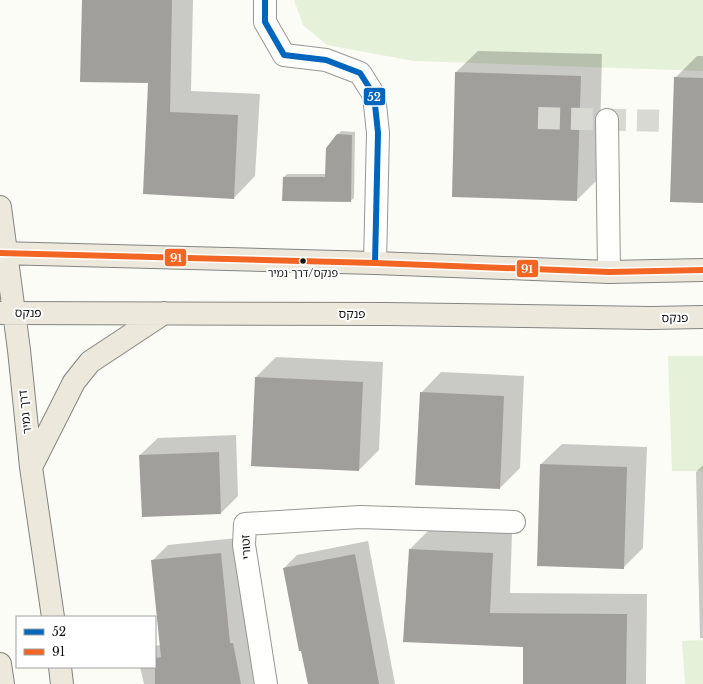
<svg xmlns="http://www.w3.org/2000/svg" width="703" height="684" viewBox="0 0 703 684" font-family="'Libre Baskerville','Noto Sans Hebrew',serif">
	<style>
		.green { fill: #e5f1d8 }
		.shadow { fill: #0003 }
		.building { fill: #a09f9c }
		.lines { fill: none; stroke-linecap: round; stroke-linejoin: round }
		.minor-tunnel { stroke: #d9d9d4; stroke-width: 22; stroke-dasharray: 22 11; stroke-linecap: butt }
		.minor-casing { stroke: #979795; stroke-width: 24 }
		.major-casing { stroke: #848482; stroke-width: 24 }
		.minor { stroke: #fffffe; stroke-width: 22 }
		.major { stroke: #ece8dc; stroke-width: 22 }
		.bus-1-casing { stroke: #fff; stroke-width: 9 }
		.bus-2-casing { stroke: #fff; stroke-width: 9 }
		.bus-1 { stroke: #0065bd; stroke-width: 6 }
		.bus-2 { stroke: #f26522; stroke-width: 6 }
		.bus-dot { fill: #111; stroke: #fff; stroke-width: 1.5 }
		.labels { text-anchor: middle; stroke-width: 4; stroke-linejoin: round; paint-order: stroke }
		.bus-label { font-size: 11px; fill: #111; stroke: #fff }
		.street-label { font-size: 12px; fill: #111; stroke: #fff }
		.line-badge { stroke: #fff; stroke-width: 1.5 }
		.badge-label { font-size: 11px; text-anchor: middle; font-weight: bold; fill: #fff }
	</style>
	<rect width="100%" height="100%" fill="#fcfcf7"/>
	<path class="green" d="M294,0H703V71L414,61L327,45L303,25Z
		M668,356H703V471H672Z
		M703,640V684H685L682,641Z"/>
	<path class="shadow" d="M83,0H193L191,91L260,94L255,176L234,198L144,193L149,82Z
		M478,51L602,54L599,178L577,200L456,72Z
		M697,56H703V202L675,78Z
		M341,131L355,132L354,198L350,201L283,200L284,177L287,174H326L338,135Z
		M276,357L383,362L379,450L359,470L256,377Z
		M441,372L524,376L520,468L500,488L421,393Z
		M236,435L238,496L221,513L140,455L158,438Z
		M562,444L647,447L643,548L623,568L541,464Z
		M703,465V638H700L696,472Z
		M430,529L512,533L510,593L647,594L646,684H524V646L410,549Z
		M237,538L246,628L248,627L260,684H144L140,667H155V646L160,645L152,561L168,545Z
		M368,541L395,684H309L284,568L297,555Z"/>
	<path class="building" d="M82,0H172L170,112L238,115L234,199L143,194L148,83L80,82Z
		M455,72L581,76L577,201L452,197Z
		M674,77L703,78V203L670,202Z
		M337,134L352,135L351,202L282,201L283,177H325L326,148Z
		M255,377L363,382L359,471L251,466Z
		M420,392L504,396L500,489L415,485Z
		M219,452L221,514L142,517L139,455Z
		M540,464L627,467L624,569L537,566Z
		M409,549L493,553L490,613L627,614L626,684H523V647L403,642Z
		M221,553L230,643H233L241,684H155V658L161,657L151,560Z
		M355,554L379,684H308L301,651H299L283,568Z"/>
	<g class="lines">
		<path class="minor-tunnel" d="M538,118L667,121"/>
		<defs>
			<path id="minor" d="M265,0V22L284,55L326,60L360,73L374,95L378,133L375,263
				M607,120L609,272
				M266,684L244,545L245,524L360,517L514,522"/>
			<path id="major" d="M0,207L19,350L31,467L53,617
				M0,253L375,263L609,272L703,270
				M0,313L387,314L651,318L703,317
				M31,467L74,382L90,362L164,313
				M0,664L3,684
				M60,667L62,684"/>
		</defs>
		<use href="#minor" class="minor-casing"/>
		<use href="#major" class="major-casing"/>
		<use href="#minor" class="minor"/>
		<use href="#major" class="major"/>
		<defs>
			<path id="bus-1" d="M265,0V22L284,55L326,60L360,73L374,95L378,133L375,263"/>
			<path id="bus-2" d="M0,253L375,263L609,272L703,270"/>
		</defs>
		<use href="#bus-1" class="bus-1-casing"/>
		<use href="#bus-2" class="bus-2-casing"/>
		<use href="#bus-1" class="bus-1"/>
		<use href="#bus-2" class="bus-2"/>
	</g>
	<circle class="bus-dot" cx="303" cy="261" r="3.5"/>
	<g class="labels">
		<g class="bus-label">
			<text x="303" y="277">פנקס/דרך נמיר</text>
		</g>
		<g class="street-label">
			<text transform="translate(28 313) rotate(1)" y="4">פנקס</text>
			<text x="352" y="318">פנקס</text>
			<text transform="translate(675 318) rotate(-1)" y="4">פנקס</text>
			<text transform="translate(25 412) rotate(-96)" y="4">דרך נמיר</text>
			<text transform="translate(246 547) rotate(-94)" y="4">זטורי</text>
		</g>
	</g>
	<g class="line-badge">
		<rect x="363" y="87" width="23" height="19" rx="4" fill="#0065bd"/>
		<rect x="164" y="248" width="23" height="19" rx="4" fill="#f26522"/>
		<rect x="516" y="259" width="23" height="19" rx="4" fill="#f26522"/>
	</g>
	<g class="badge-label">
		<text x="374" y="101">52</text>
		<text x="176" y="262">91</text>
		<text x="527" y="273">91</text>
	</g>
	<rect x="16" y="616" width="140" height="52" fill="#ffffff" stroke="#a0a0a0"/>
	<rect x="24" y="629" width="20" height="6" fill="#0065bd" stroke="#a0a0a0"/>
	<text x="52" y="636" font-size="12" fill="#111111">52</text>
	<rect x="24" y="649" width="20" height="6" fill="#f26522" stroke="#a0a0a0"/>
	<text x="52" y="656" font-size="12" fill="#111111">91</text>
</svg>
